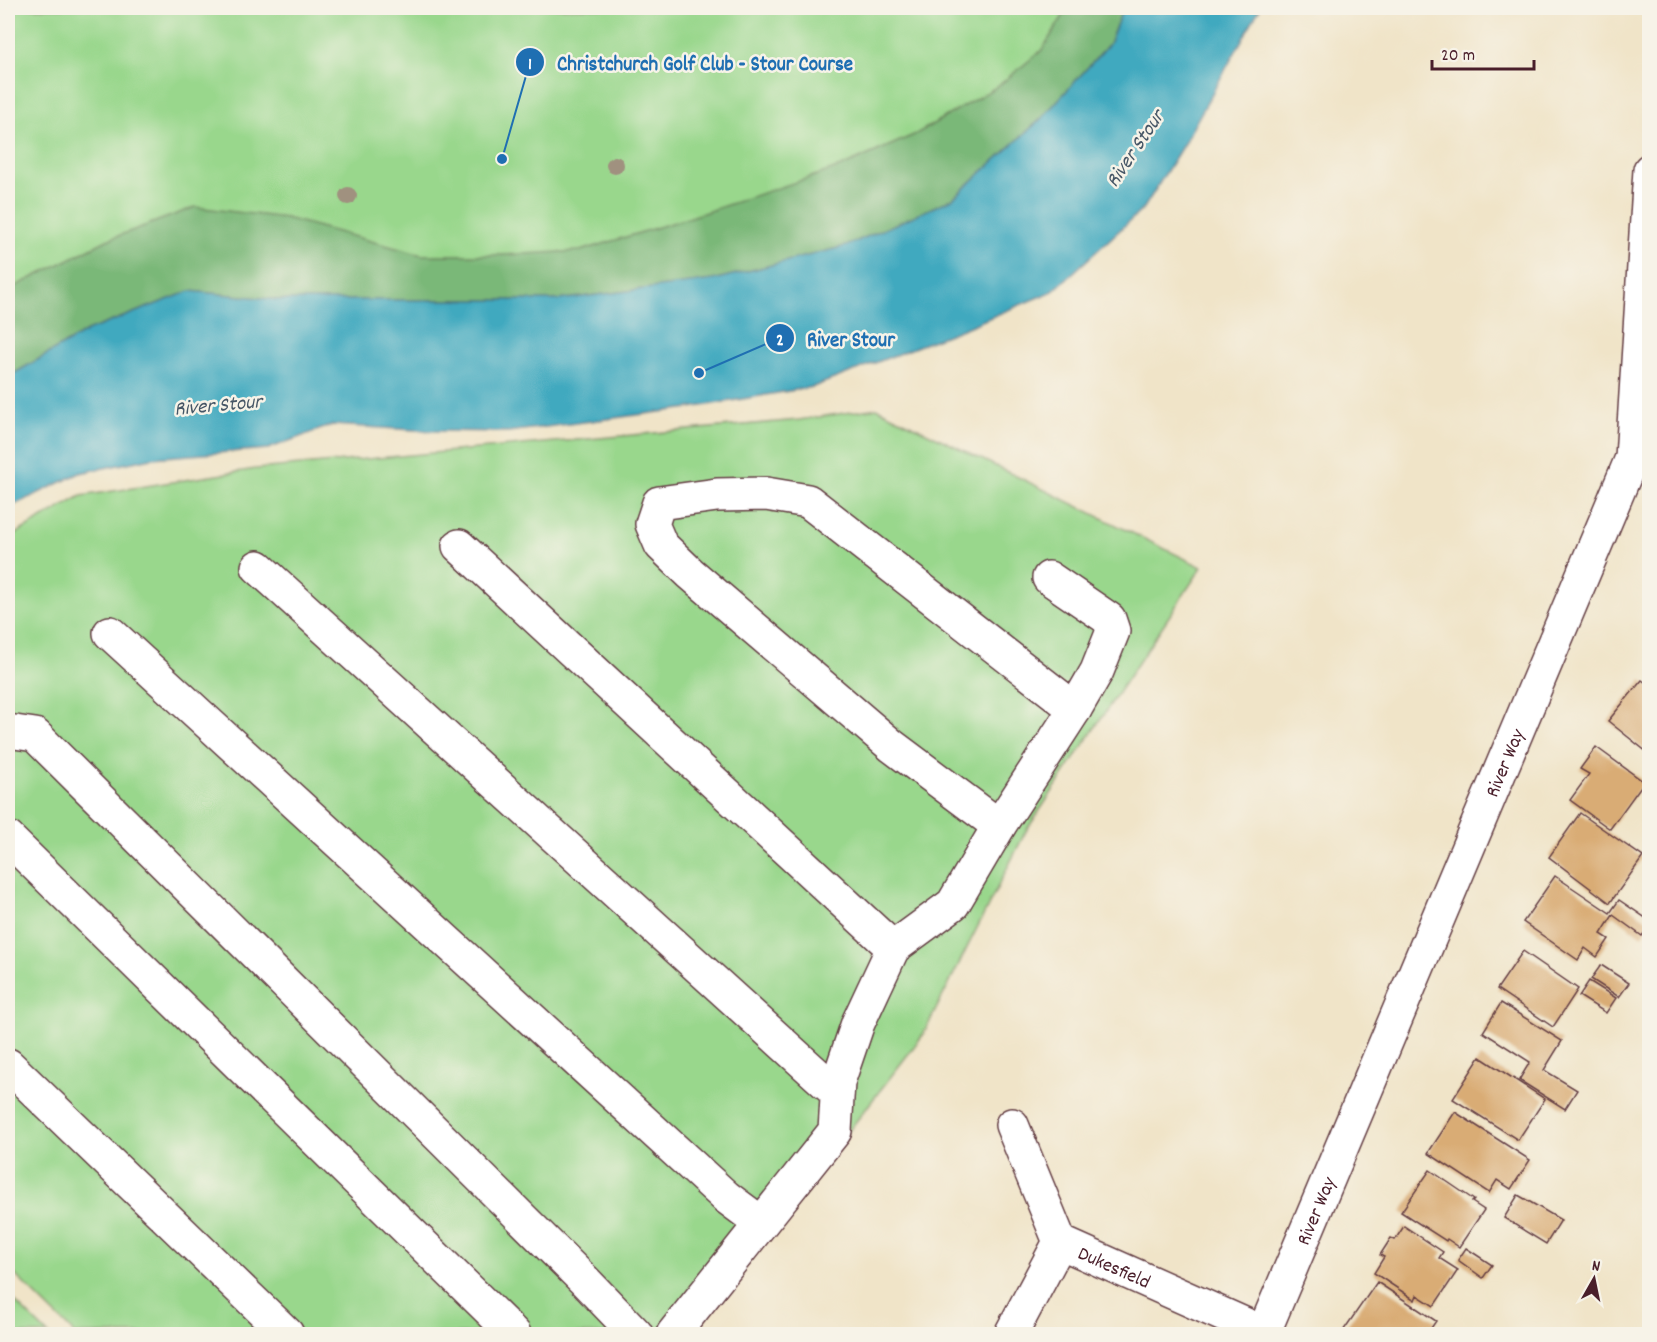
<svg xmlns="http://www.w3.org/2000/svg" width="1657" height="1342" viewBox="0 0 1657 1342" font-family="Dekko,sans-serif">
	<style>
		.green { fill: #99d78c; stroke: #727b5c; stroke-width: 1.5 }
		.forest { fill: #7ab878; stroke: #626c52; stroke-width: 1.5 }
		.water { fill: #3fa9bf; stroke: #446475; stroke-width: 1.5 }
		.building { fill: #d9ac74 }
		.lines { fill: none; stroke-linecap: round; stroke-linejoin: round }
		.minor-casing { stroke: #633d43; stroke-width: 36 }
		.minor { stroke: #fff; stroke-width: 33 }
		.tree { fill: #a0917f }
		.labels { text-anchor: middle; stroke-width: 5; stroke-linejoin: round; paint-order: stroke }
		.street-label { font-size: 20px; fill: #4a1f2b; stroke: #f7f3e8 }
		.water-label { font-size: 21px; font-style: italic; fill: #465666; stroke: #f7f3e8 }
		.leader { fill: none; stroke: #1f6fb2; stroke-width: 2 }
		.callout-dot { fill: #1f6fb2; stroke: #f7f3e8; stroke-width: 2 }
		.mark-label { font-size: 18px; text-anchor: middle; font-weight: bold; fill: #fff }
		.callout-label { font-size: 21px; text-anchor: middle; font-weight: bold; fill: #1f6fb2; stroke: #f7f3e8; stroke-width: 5; stroke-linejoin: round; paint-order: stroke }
	</style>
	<rect width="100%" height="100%" fill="#f7f3e8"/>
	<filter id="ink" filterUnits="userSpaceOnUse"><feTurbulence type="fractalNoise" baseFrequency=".0167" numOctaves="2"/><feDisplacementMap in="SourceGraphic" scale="12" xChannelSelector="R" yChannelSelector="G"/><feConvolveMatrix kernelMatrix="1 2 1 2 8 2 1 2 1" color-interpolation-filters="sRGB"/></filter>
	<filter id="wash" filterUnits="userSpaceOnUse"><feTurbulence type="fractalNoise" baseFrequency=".008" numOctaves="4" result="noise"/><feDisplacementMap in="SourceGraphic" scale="24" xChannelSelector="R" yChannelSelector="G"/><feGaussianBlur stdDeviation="1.35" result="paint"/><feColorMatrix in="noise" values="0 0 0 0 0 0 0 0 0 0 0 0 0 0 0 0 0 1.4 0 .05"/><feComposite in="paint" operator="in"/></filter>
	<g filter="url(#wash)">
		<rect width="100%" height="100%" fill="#f0e4c8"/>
		<path class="green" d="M8,8H1123L952,199L8,377Z
			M877,408L1202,567L1026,831L923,1035L691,1334H75L8,1268V538L81,496L256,469L799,420Z
			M8,1295L48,1334H8Z"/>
		<path class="forest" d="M1068,8H1123L1109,44L1041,119L952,199L846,246L713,280L558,300H280L190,291L87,331L8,377V290L107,240L195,207L286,218L422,255H503L580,251L688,218L841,167L916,134L998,86L1042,50Z"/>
		<path class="water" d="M1123,8H1260L1183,145L1144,208L1053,291L965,328L813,387L690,408L508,432L431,431L332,425L268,449L152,458L80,473L8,508V377L87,331L190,291L280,300H558L713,280L846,246L952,199L1041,119L1109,44Z"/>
		<g id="blocks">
			<path class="building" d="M1650,616V628L1644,624Z
				M1642,680L1650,686V749L1647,752L1608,721Z
				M1596,747L1644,782L1610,829L1570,800L1589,774L1580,769Z
				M1580,813L1643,857L1610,903L1549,857Z
				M1555,876L1610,913L1619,900L1650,921V926L1642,936L1613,915L1601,934L1609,939L1597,957L1585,948L1578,960L1523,922Z
				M1523,951L1578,989L1553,1027L1497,989Z
				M1601,965L1629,983L1619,997L1591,979Z
				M1589,981L1616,998L1606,1013L1579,996Z
				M1501,1003L1562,1041L1544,1070L1577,1090L1565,1109L1519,1080L1530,1062L1483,1032Z
				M1480,1057L1545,1099L1518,1140L1453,1099Z
				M1455,1112L1530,1160L1511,1189L1497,1180L1489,1193L1428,1153Z
				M1430,1170L1474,1200L1472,1202L1484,1210L1459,1247L1447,1239L1446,1241L1401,1212Z
				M1518,1195L1561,1220L1546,1244L1504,1218Z
				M1404,1226L1443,1252L1439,1258L1458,1270L1434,1306L1417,1295L1415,1300L1374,1273L1384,1257L1380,1255L1391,1238L1395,1240Z
				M1466,1248L1492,1265L1483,1278L1458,1260Z
				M1377,1282L1436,1321L1427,1334H1421L1413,1329L1409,1334H1341Z"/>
		</g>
	</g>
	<g filter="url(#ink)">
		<use href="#blocks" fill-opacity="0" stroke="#633d43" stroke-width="1.5"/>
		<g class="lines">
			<defs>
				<g id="minor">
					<path d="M459,546L893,948"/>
					<path d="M258,567L837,1093"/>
					<path d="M110,633L726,1197L761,1223"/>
					<path d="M8,731L35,735L585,1281L636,1334"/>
					<path d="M999,826L892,746L690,573L661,545L652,524L659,503L717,495L766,494L808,501L1075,709"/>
					<path d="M8,838L514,1334"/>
					<path d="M8,1065L287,1334"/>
					<path d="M1012,1125L1060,1242"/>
					<path d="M673,1334L835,1131L838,1082L858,1023L893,948L953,904L999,826L1075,709L1097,671L1113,631L1109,619L1049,578"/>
					<path id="s1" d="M1011,1334L1060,1242L1264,1333"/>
					<path id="s2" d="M1263,1334L1632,458L1650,170"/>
				</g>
			</defs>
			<use href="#minor" class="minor-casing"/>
			<use href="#minor" class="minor"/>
		</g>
		<g class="tree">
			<circle cx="615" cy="165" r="9"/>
			<circle cx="348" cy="196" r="9"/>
		</g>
	</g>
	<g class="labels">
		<g class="street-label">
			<text dy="7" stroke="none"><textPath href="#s2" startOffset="620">River Way</textPath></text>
			<text dy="7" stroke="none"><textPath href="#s2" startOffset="134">River Way</textPath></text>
			<text dy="7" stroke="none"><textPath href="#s1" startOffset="164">Dukesfield</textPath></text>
		</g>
		<g class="water-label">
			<text transform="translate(1134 148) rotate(-56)" y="7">River Stour</text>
			<text transform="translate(218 404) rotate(-5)" y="7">River Stour</text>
		</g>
	</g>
	<path class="leader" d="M502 159L530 62M699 373L780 338"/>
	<g class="callout-dot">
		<circle cx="502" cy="159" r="6"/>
		<circle cx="699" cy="373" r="6"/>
		<circle cx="530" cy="62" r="15"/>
		<circle cx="780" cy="338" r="15"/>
	</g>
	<g class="mark-label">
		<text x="530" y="69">1</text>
		<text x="780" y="345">2</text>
	</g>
	<g class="callout-label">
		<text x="705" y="70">Christchurch Golf Club - Stour Course</text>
		<text x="851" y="346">River Stour</text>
	</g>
	<rect width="1657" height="1342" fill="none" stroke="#f7f3e8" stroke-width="30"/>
	<g transform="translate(1594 1279) rotate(9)" stroke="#f7f3e8" stroke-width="4.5" paint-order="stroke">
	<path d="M0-4.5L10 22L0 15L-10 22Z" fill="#4a1f2b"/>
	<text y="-9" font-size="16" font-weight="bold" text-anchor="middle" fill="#4a1f2b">N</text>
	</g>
	<path d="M1432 60v9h102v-9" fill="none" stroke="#4a1f2b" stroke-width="3"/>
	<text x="1441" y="60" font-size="18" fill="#4a1f2b" stroke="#f7f3e8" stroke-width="4.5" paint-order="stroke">20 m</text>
</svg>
